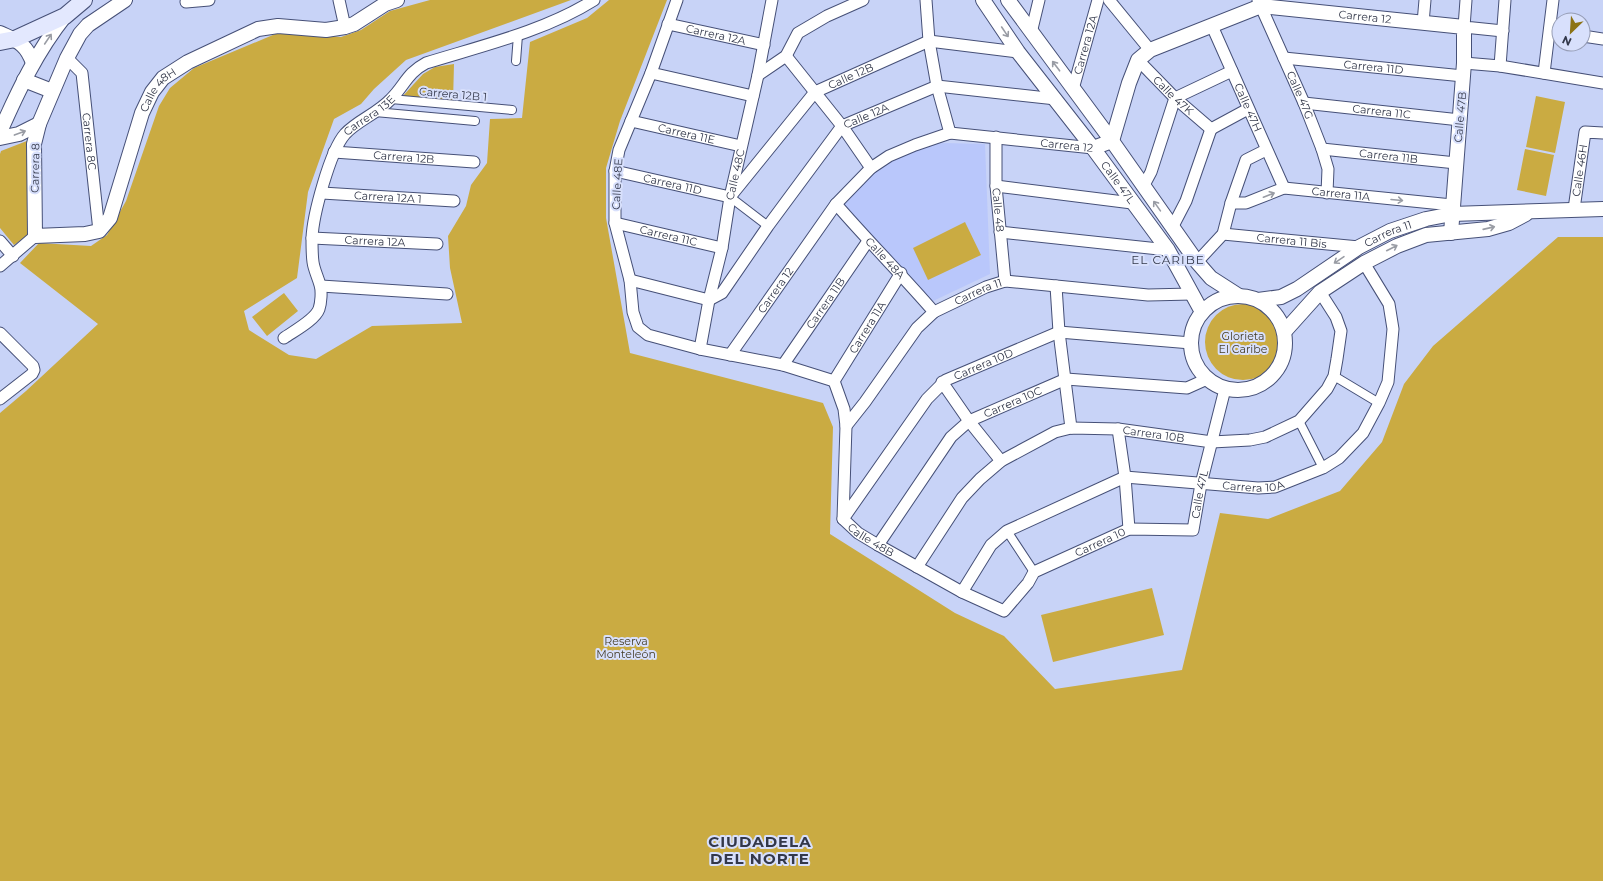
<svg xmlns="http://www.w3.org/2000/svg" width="1603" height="881" viewBox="0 0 1603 881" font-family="Montserrat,sans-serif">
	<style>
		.built { fill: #b9c7fb }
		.green { fill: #caab42 }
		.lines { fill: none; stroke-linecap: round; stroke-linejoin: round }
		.pedestrian-casing { stroke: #465077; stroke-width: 10 }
		.minor-casing { stroke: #465077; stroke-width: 13 }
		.tertiary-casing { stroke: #465077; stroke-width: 16 }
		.secondary-casing { stroke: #465077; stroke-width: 18 }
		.pedestrian { stroke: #fff; stroke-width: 8 }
		.minor { stroke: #fff; stroke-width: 11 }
		.tertiary { stroke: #fff; stroke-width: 14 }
		.secondary { stroke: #e3e8fe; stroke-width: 16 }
		.oneway { stroke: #999ca4 }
		.labels { text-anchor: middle; stroke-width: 4; stroke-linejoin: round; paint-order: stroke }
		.street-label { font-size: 11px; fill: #33384a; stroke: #d8e0fc }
		.park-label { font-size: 11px; fill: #443c24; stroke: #d8e0fc }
		.neighbourhood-label { font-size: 12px; letter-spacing: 1px; fill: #33384a; stroke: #d8e0fc }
		.district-label { font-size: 15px; font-weight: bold; letter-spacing: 1px; fill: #33384a; stroke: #d8e0fc }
	</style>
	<rect width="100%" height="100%" fill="#c8d3f7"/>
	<path class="built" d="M942,143L985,144L990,274L931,302L839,205L881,164L909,151Z"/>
	<path class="green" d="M430,0H571L406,60L374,89L361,104L334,119L308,192L297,278L244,311L249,330L289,355L316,359L372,326L462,323L450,268L448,236L466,206L471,185L487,163L490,119L522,118L530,42L587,18L609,0H667L620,121L606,168V218L630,353L823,403L833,427L830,534L955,613L1004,636L1055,689L1182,670L1220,513L1268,519L1340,491L1382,442L1404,384L1433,346L1558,237H1603V881H0V413L26,391L98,324L20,263L39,243L91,246L107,235L126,201L159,106L170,88L194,68L280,32L341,37L361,30L390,11Z
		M454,64L453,102L402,97L423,74L435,67Z
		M1536,96L1565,102L1555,153L1526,147Z
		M32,139V232L14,245L0,228V154L1,151Z
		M1525,149L1554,155L1546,196L1517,190Z
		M965,222L981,255L928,280L913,248Z
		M284,293L298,311L267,336L252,317Z
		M1205 342a38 38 0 1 1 76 0a38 38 0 1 1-76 0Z
		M1152,588L1164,635L1053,662L1041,615Z"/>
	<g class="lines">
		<defs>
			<path id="pedestrian" d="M516,61L518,35
				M391,99L512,110
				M375,112L475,121
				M730,197L768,226
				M1334,376L1379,403
				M1299,421L1323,468
				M1007,531L1034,572"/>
			<g id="minor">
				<path d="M339,0L345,27"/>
				<path d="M677,0L651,73L619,150L615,171V223L630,280L633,312L638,327L648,335L700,349L783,365L834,381"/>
				<path d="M926,0L929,41L937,86L950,133"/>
				<path d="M1109,0L1150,50"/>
				<path id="s1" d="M1258,0L1304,103L1322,149L1328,169L1327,193"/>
				<path d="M1466,0L1464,27L1503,31"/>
				<path d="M186,2L209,0"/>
				<path d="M1423,23L1425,0"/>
				<path id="s2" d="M668,24L764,45"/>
				<path id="s3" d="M1212,26L1284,188"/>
				<path d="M1031,33L1039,0"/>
				<path d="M1583,36L1603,39"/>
				<path d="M786,56L842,126L871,168"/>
				<path id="s4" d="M67,58L82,73L99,231"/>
				<path id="s5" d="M1284,58L1463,76"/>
				<path id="s6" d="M1138,60L1175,98L1211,129"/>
				<path d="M1464,63L1500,66L1603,83"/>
				<path d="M1500,66L1505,0"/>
				<path d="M651,73L753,96"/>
				<path d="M1544,73L1553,0"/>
				<path d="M758,75L786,56L798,33L827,16L863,0"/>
				<path id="s7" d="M1073,89L1098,0"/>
				<path d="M1175,98L1232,71"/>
				<path id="s8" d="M1304,103L1460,120"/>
				<path id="s9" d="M631,121L741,146"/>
				<path d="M1211,129L1248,109"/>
				<path id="s10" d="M996,137V186L1005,281"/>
				<path id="s11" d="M1322,149L1456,163"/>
				<path id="s12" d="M334,152L474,162"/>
				<path id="s13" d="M615,171L730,197L815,92L929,41L1018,52"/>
				<path d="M996,186L1132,203"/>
				<path d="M1143,187L1151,172L1175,98"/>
				<path id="s14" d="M322,193L454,201"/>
				<path id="s15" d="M1231,203H1246L1284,188L1452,205"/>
				<path id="s16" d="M836,204C868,241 902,275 934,312"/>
				<path id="s17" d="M1574,209L1585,132L1603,133"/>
				<path id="s18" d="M615,223L722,248"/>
				<path d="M1172,228L1186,201L1211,129"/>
				<path d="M1000,232L1168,250"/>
				<path id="s19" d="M1223,234L1359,247"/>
				<path id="s20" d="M312,238L437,244"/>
				<path d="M0,241L13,256"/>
				<path d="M1197,262L1223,234L1231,203L1246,160L1266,150"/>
				<path d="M0,266L35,236"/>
				<path id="s21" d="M630,280L709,300L722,293L768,226L842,126L937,86L1056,99"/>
				<path d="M321,286L447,294"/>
				<path d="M1056,286L1059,332L1071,428"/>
				<path d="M0,333L33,366L34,370L32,374L0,399"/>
				<path id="s22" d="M284,338C294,331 315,320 319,309C321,303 322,291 320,285C318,277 314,270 313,262C312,255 312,245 312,238C313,215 330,151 345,134C358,120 377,114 391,99C405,85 407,73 426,63C481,46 545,31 594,0"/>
				<path id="s23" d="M700,349L709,300L722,248L730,197L758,75L772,0"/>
				<path id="s24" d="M730,355L836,204L871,168L889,156L915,145L950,133L1093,148"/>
				<path id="s25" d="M783,365L868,241"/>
				<path id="s26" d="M834,381L844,409L846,426L843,519L858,533L878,545L962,592L1004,611L1028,583L1034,572L1129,529L1193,530L1201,484L1225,389"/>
				<path id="s27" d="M834,381L901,273"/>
				<path d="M942,382L969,421L1001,461"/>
				<path id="s28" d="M846,426L865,402L917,328L934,312L986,287L1005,281L1148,295L1192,294"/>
				<path d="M1118,429L1125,477L1129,529"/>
				<path id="s29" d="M843,519L927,399L946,380L1059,332L1191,343"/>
				<path id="s30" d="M878,545L951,437L969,421L1066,379L1187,388L1207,379"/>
				<path id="s31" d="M917,567L962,498L980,479L1001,461L1055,432L1071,428L1118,429L1212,442L1250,440L1265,437L1299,421L1327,389L1334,376L1337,359L1341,331L1336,317L1320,292"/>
				<path id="s32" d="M962,592L991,545L1007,531L1125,477L1258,488L1275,487L1323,468L1339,458L1363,433L1379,403L1388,382L1393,329L1389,304L1364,263"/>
			</g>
			<g id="tertiary">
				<path id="s33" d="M125,0L88,25L80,34L67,58L39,124L34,144L35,236L85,234L99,231L110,218L142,113L152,92L163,78L188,62L258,29L278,26L326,30L345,27L354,24L385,4L397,0"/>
				<path id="s34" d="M983,0L1018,52L1093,148L1168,250L1202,312"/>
				<path d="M1008,0L1112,141L1197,262L1211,278L1239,296"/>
				<path d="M0,33C17,41 26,43 33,63"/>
				<path d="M24,80L52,91"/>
				<path d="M0,132C18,91 37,51 65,16"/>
				<path d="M0,138L19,134L39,124"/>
				<path id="s35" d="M1093,148L1112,141L1129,83L1138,60L1150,50L1261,6L1464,27V63L1451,233"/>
				<circle cx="1238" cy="343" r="47"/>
				<path id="s36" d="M1258,300L1281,297L1297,289L1359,247L1390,231L1426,219L1452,214L1603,209"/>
				<path d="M1285,331L1320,292L1364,263L1397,246L1426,235L1488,229L1509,223L1526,214"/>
			</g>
			<path id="secondary" d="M0,42L15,39L65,16L84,0"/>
		</defs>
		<use href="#pedestrian" class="pedestrian-casing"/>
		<use href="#minor" class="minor-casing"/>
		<use href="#tertiary" class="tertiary-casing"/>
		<use href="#secondary" class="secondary-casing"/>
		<use href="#pedestrian" class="pedestrian"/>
		<use href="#minor" class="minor"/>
		<use href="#tertiary" class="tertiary"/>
		<use href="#secondary" class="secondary"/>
	</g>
	<defs><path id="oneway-shaft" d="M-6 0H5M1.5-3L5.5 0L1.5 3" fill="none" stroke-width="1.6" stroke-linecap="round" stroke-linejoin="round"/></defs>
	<g class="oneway">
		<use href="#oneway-shaft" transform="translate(1005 32) rotate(56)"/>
		<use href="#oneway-shaft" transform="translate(48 39) rotate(-56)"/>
		<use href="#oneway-shaft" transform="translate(1056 66) rotate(-127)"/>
		<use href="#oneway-shaft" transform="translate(20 133) rotate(-20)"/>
		<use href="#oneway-shaft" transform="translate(1269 195) rotate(-21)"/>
		<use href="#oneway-shaft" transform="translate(1397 200) rotate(5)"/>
		<use href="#oneway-shaft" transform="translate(1157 206) rotate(-125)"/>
		<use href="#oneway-shaft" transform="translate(1489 228) rotate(-13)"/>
		<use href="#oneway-shaft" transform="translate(1392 248) rotate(-27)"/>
		<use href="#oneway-shaft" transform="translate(1339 260) rotate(146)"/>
	</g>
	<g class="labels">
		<g class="street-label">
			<text dy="4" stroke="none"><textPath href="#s35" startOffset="345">Carrera 12</textPath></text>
			<text dy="4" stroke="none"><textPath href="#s2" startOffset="49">Carrera 12A</textPath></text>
			<text dy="4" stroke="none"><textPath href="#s7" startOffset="46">Carrera 12A</textPath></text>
			<text dy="4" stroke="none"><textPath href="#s5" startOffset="90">Carrera 11D</textPath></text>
			<text dy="4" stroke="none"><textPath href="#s13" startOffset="292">Calle 12B</textPath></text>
			<text dy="4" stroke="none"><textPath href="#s33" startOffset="488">Calle 48H</textPath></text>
			<text transform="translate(453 94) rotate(5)" y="4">Carrera 12B 1</text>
			<text dy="4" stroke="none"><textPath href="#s6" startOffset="50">Calle 47K</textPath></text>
			<text dy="4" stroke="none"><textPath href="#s1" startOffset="104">Calle 47G</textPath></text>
			<text dy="4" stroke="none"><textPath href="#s3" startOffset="89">Calle 47H</textPath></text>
			<text dy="4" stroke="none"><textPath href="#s8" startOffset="78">Carrera 11C</textPath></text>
			<text dy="4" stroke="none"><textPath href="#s22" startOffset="259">Carrera 13E</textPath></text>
			<text dy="4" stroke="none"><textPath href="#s21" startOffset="328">Calle 12A</textPath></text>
			<text transform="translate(1460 117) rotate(-85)" y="4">Calle 47B</text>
			<text dy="4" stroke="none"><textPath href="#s9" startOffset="57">Carrera 11E</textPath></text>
			<text dy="4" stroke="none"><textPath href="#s4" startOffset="90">Carrera 8C</textPath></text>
			<text dy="4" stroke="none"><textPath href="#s24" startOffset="439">Carrera 12</textPath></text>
			<text dy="4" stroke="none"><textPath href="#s11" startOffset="67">Carrera 11B</textPath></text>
			<text dy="4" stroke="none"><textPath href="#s12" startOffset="70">Carrera 12B</textPath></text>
			<text transform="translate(35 168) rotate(-89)" y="4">Carrera 8</text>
			<text dy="4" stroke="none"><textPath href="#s17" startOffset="39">Calle 46H</textPath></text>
			<text dy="4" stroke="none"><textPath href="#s23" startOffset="178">Calle 48C</textPath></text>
			<text dy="4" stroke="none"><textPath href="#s34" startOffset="227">Calle 47L</textPath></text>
			<text transform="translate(617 184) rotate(-87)" y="4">Calle 48E</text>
			<text dy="4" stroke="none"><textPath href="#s13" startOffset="59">Carrera 11D</textPath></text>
			<text dy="4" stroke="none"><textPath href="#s15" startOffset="113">Carrera 11A</textPath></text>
			<text dy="4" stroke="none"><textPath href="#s14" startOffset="66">Carrera 12A 1</textPath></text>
			<text dy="4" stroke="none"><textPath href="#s10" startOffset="73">Calle 48</textPath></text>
			<text dy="4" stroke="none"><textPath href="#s36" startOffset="148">Carrera 11</textPath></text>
			<text dy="4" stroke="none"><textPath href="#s18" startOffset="55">Carrera 11C</textPath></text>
			<text dy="4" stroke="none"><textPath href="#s20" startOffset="63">Carrera 12A</textPath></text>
			<text dy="4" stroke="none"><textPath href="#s19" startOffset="69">Carrera 11 Bis</textPath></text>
			<text dy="4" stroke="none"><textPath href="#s16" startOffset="73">Calle 48A</textPath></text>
			<text dy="4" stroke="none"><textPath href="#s24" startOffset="79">Carrera 12</textPath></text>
			<text dy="4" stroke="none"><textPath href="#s28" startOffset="193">Carrera 11</textPath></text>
			<text dy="4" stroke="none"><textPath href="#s25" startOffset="75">Carrera 11B</textPath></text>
			<text dy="4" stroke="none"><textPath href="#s27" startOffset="63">Carrera 11A</textPath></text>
			<text dy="4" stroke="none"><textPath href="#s29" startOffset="214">Carrera 10D</textPath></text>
			<text dy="4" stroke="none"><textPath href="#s30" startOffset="202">Carrera 10C</textPath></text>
			<text dy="4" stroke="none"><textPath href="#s31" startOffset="297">Carrera 10B</textPath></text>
			<text dy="4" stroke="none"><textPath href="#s32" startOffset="335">Carrera 10A</textPath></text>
			<text dy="4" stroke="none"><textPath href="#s26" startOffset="580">Calle 47L</textPath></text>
			<text dy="4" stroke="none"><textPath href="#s26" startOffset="175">Calle 48B</textPath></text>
			<text dy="4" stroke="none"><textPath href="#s26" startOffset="448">Carrera 10</textPath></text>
		</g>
		<g class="park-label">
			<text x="1243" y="340">Glorieta<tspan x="1243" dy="13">El Caribe</tspan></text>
			<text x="626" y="645">Reserva<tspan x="626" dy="13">Monteleón</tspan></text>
		</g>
		<g class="neighbourhood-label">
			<text x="1168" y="264">EL CARIBE</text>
		</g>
		<g class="district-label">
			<text x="760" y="847">CIUDADELA<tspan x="760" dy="17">DEL NORTE</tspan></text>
		</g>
	</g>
	<g transform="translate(1571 32) rotate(205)"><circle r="19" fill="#d8e0fc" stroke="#969db5"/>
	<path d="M0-3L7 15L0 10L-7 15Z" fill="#8c7316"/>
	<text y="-6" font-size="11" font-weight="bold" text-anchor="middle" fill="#33384a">N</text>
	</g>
</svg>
